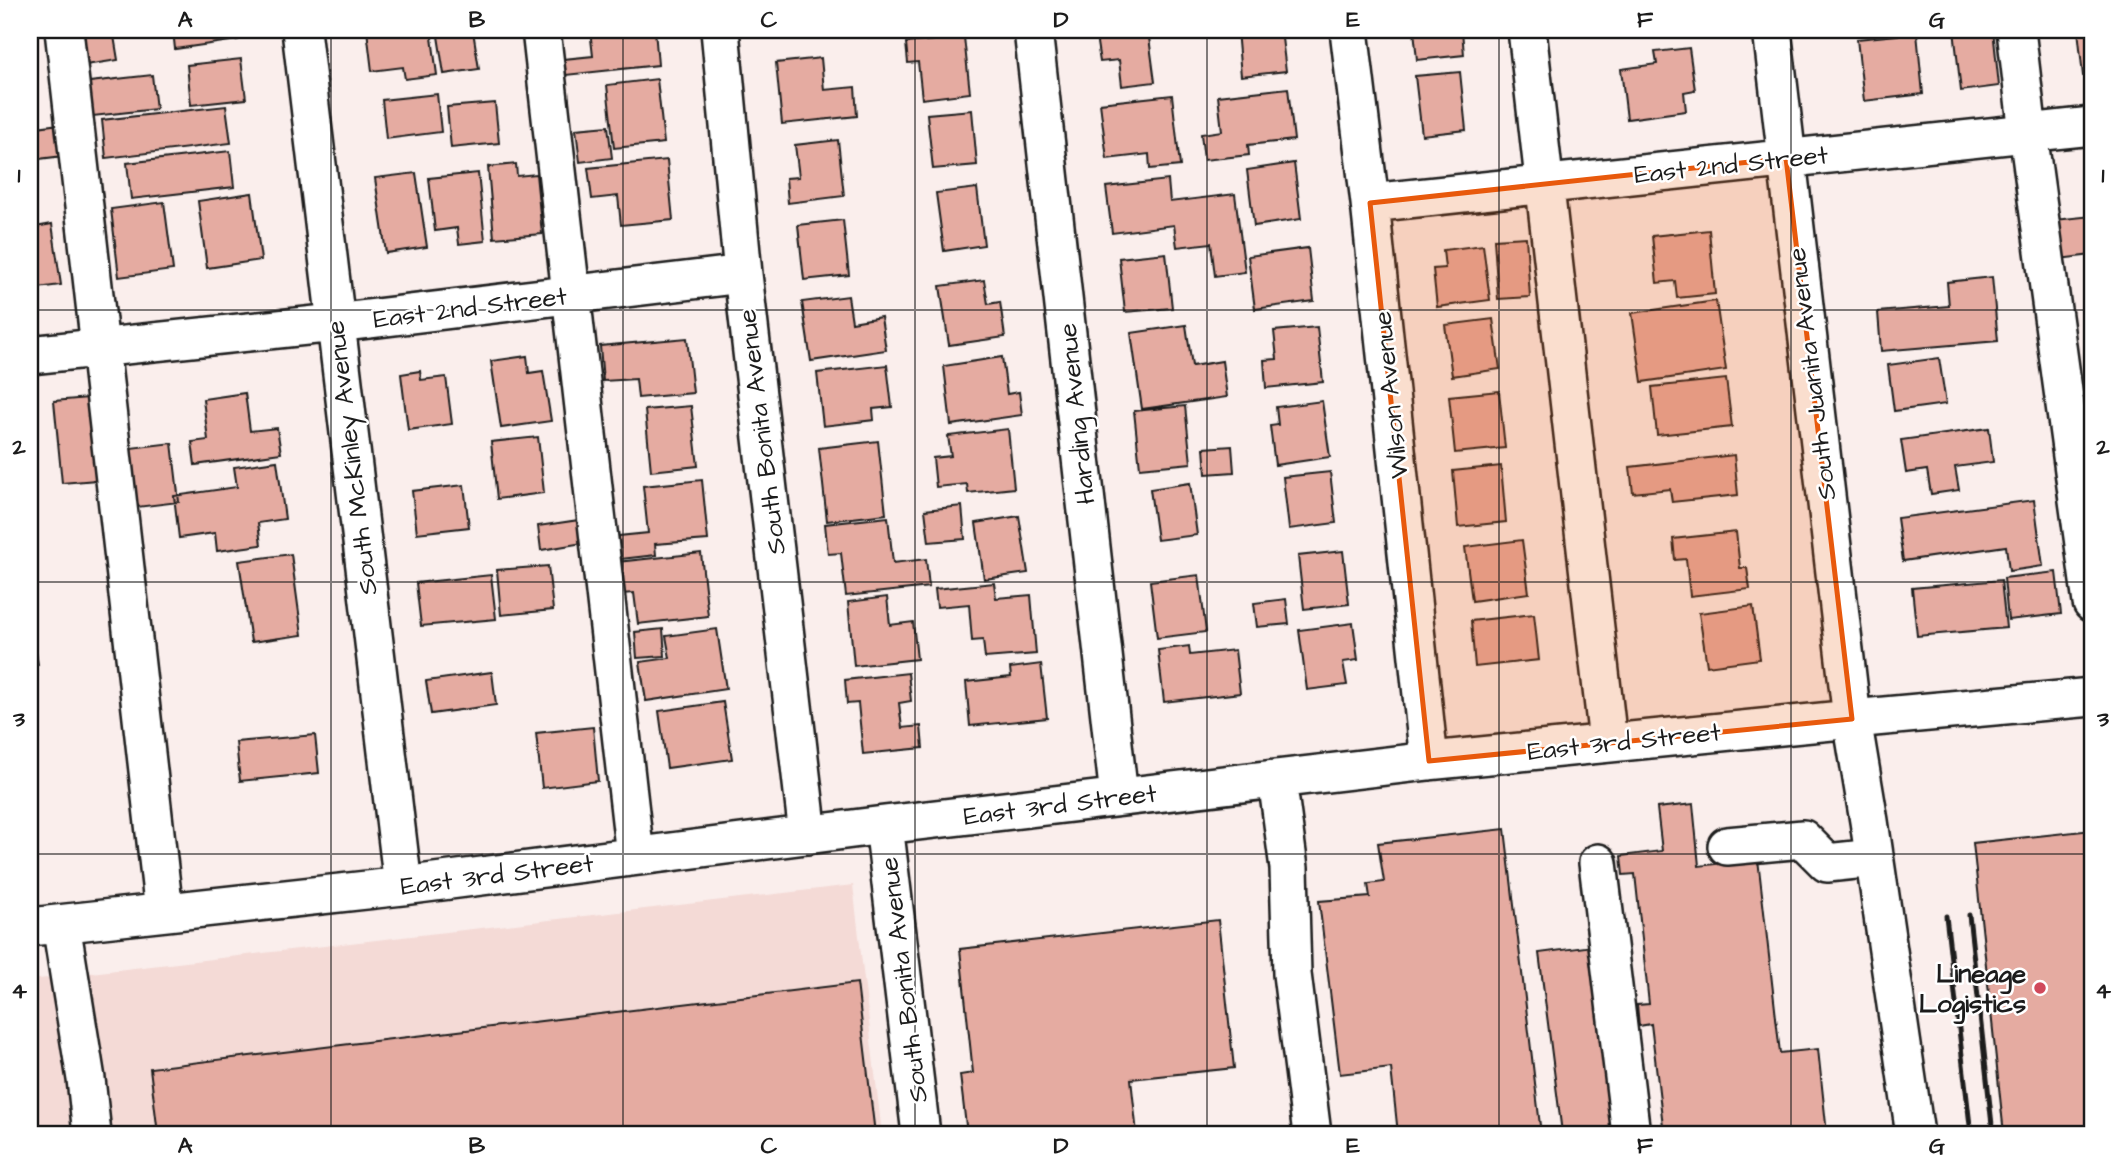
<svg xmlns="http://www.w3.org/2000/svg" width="2122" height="1164" viewBox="0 0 2122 1164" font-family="'Architects Daughter',sans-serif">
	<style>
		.built { fill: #f4dad6 }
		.building { fill: #e5aba1; stroke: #1c1c1c; stroke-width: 2 }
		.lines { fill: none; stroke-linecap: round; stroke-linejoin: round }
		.minor-casing { stroke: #1c1c1c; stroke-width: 42 }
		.minor { stroke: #fff; stroke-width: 37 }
		.rail { stroke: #1c1c1c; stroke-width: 5 }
		.marked { fill: #e8590c; fill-opacity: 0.2; stroke: #e8590c; stroke-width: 5; stroke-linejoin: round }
		.grid { fill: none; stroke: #1c1c1c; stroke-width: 2; stroke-opacity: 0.55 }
		.poi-dot { fill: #d1495b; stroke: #fff; stroke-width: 2.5 }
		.labels { text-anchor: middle; stroke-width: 5; stroke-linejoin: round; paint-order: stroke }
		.street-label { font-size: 26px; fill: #1c1c1c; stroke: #fff }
		.poi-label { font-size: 26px; font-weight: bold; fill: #1c1c1c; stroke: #fff; text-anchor: end }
		.neatline { fill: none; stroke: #1c1c1c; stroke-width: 2.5 }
		.grid-label { font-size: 23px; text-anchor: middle; font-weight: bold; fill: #1c1c1c }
	</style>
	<rect width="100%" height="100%" fill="#faeeec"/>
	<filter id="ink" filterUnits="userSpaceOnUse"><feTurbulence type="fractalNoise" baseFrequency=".0143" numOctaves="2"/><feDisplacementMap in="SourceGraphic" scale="14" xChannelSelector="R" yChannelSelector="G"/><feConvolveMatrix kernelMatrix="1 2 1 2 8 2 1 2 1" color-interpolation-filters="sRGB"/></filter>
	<g filter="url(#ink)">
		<path class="built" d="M853,885L882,1134H30V980Z"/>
		<path class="building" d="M73,30H113L118,60L79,66Z
			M173,30H237L238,40L175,49Z
			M367,30H431L437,75L405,79L403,67L372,71Z
			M590,30H655L658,65L566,75L564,59L593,56Z
			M796,30H829L830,32L797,36Z
			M1095,30H1148L1155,82L1122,86L1119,60L1100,62Z
			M1237,30H1281L1286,71L1241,76Z
			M1414,30H1462L1464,55L1417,60Z
			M1635,30H1688L1689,31L1636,38Z
			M1954,30H1993L1999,86L1961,91Z
			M2078,30H2092V75L2083,76Z
			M473,31L479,69L444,74L438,36Z
			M1917,33L1923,94L1864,101L1857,39Z
			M964,37L970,93L922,99L918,62L908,63L906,43Z
			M1689,48L1695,90L1684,92L1686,111L1627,119L1621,69L1657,64L1655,52Z
			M821,58L824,90L855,87L857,116L782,124L776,63Z
			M241,59L246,99L191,105L187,65Z
			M30,63H32L36,101L30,102Z
			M1460,72L1466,130L1422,135L1415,76Z
			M152,75L156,109L84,117L81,83Z
			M657,79L664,143L614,148L607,85Z
			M1288,88L1294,140L1248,145L1249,155L1204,160L1201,134L1222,131L1218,96Z
			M437,94L441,132L386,139L382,100Z
			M1172,95L1180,166L1150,169L1149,154L1107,159L1100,103Z
			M495,103L499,143L451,148L447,107Z
			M226,106L231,143L106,158L102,120Z
			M972,110L977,165L933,169L927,114Z
			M60,124L63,156L30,160V128Z
			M608,126L612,158L580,162L576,129Z
			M838,140L844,196L788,203L786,178L799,177L795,145Z
			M230,151L234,187L131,199L127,163Z
			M667,160L673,220L621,225L618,196L592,199L588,168Z
			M1294,163L1301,219L1254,226L1247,170Z
			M516,164L517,176L536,174L542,234L494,238L488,167Z
			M416,173L427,247L386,253L375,178Z
			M478,173L485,241L459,244L457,228L435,231L429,178Z
			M1168,180L1170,202L1235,194L1245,272L1215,276L1211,243L1177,247L1174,225L1112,233L1106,187Z
			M977,188L984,245L944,251L936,193Z
			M252,193L261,260L207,268L198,201Z
			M164,202L173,270L119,277L111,209Z
			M2092,216V255L2059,259L2055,220Z
			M843,220L849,275L804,280L798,225Z
			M52,224L61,285L30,289V228Z
			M1709,230L1715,294L1677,298L1675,281L1657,283L1652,236Z
			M1526,237L1530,297L1498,299L1494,239Z
			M1483,245L1490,300L1437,307L1433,269L1445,268L1443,250Z
			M1308,248L1314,301L1255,309L1248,256Z
			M1166,253L1172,308L1125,312L1119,258Z
			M1992,277L1998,341L1881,351L1878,312L1949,306L1947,282Z
			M984,280L988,304L1000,302L1005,337L949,345L940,286Z
			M848,296L852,322L881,317L886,350L811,361L802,302Z
			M1716,301L1726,370L1642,382L1632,313Z
			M1493,319L1500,369L1452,376L1445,325Z
			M1186,325L1192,366L1222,361L1227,397L1142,409L1131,333Z
			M1317,327L1323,382L1266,388L1264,360L1277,359L1274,331Z
			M687,338L693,393L638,398L636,379L603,381L600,346Z
			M527,356L529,373L543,371L551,421L501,428L491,361Z
			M1002,357L1007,394L1019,392L1022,415L951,425L944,366Z
			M1939,358L1946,404L1894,411L1888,365Z
			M887,365L892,407L873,409L874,420L823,426L817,373Z
			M420,371L421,380L446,377L452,424L408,430L401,374Z
			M1726,379L1732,427L1657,435L1652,387Z
			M1499,391L1505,448L1455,453L1449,396Z
			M245,393L250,431L277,428L281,453L195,465L192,442L208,440L203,399Z
			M88,398L96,480L62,483L54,401Z
			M1322,401L1330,457L1275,465L1270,426L1278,425L1276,407Z
			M691,406L698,466L651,471L645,410Z
			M1185,406L1191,463L1140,468L1134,411Z
			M1989,428L1993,462L1955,467L1959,490L1931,494L1927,470L1906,473L1901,440Z
			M1008,429L1014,488L968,493L967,484L936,487L933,458L951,456L948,436Z
			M538,437L544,493L497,499L491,442Z
			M878,441L886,514L827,521L819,448Z
			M172,443L179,502L129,508L122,449Z
			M1232,446L1234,472L1206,474L1204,448Z
			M1734,455L1738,495L1672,502L1670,489L1633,493L1630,467Z
			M277,461L285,519L258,523L261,545L217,551L215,533L179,538L174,496L237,487L234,467Z
			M1501,466L1506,522L1458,527L1453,471Z
			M1330,472L1336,523L1289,529L1283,477Z
			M702,480L708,540L655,544L656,555L621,559L619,536L648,533L643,486Z
			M1190,483L1197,535L1157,540L1150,489Z
			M464,485L469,527L417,533L412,491Z
			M2034,500L2043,566L2009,571L2006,546L1903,561L1897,518Z
			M962,506L965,539L929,542L925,510Z
			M1019,516L1028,573L984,579L976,523Z
			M888,517L893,563L926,559L929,587L846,596L841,553L828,554L825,524Z
			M579,520L583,543L541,550L538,526Z
			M1736,532L1740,568H1747L1750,589L1690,596L1686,559L1675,560L1673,539Z
			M1522,540L1529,593L1472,601L1465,547Z
			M30,546H31L35,577L30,578Z
			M1343,551L1349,604L1304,609L1298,556Z
			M701,553L708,616L638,624L634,593L621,594L617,562Z
			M291,554L302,635L251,642L239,561Z
			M548,566L553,610L501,615L497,570Z
			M2056,572L2061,614L2008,620L2004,578Z
			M491,575L496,619L421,626L416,583Z
			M1199,575L1206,632L1157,638L1150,581Z
			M2001,580L2006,628L1917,636L1912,588Z
			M994,583L996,598L1031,595L1036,654L985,658L983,640L972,641L969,604L937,607L935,589Z
			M887,597L890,625L913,622L917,659L854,666L848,602Z
			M1286,599L1289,624L1257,627L1254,603Z
			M1753,606L1760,659L1707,666L1699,613Z
			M1534,614L1539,660L1475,667L1471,621Z
			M30,615L38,665L30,666Z
			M1353,623L1358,660L1343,662L1347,685L1307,690L1299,630Z
			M663,629L665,656L637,658L635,632Z
			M717,629L726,689L646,701L640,662L670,658L666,636Z
			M1189,646L1190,655L1235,650L1240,693L1164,702L1158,650Z
			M1041,664L1047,718L970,726L966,682L1011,677L1010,668Z
			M492,672L496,705L431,714L426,681Z
			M908,673L911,701L899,703L902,728L921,726L923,748L863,754L858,703L847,704L845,680Z
			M723,702L732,759L667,768L659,711Z
			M593,727L598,781L542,788L536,733Z
			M315,735L319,773L240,781L236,742Z
			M1693,804L1699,866L1758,859L1780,1053L1818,1049L1827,1134H1664L1651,1024L1639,1026L1637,1005L1649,1004L1635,874L1623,875L1621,856L1662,851L1657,808Z
			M1505,829L1541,1134H1398L1391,1068L1340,1074L1319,901L1370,897L1368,884L1384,882L1378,843Z
			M2092,830V1134H2004L1973,843Z
			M1218,920L1234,1068L1131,1079L1137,1134H967L960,1075L973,1073L960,949Z
			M1600,945L1623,1126L1562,1133L1539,953Z
			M857,983L875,1134H158L150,1068Z"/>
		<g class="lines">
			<defs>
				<path id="minor" d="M64,30L164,912
					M301,30L403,886
					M541,30L635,856
					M720,30L743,274L808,835
					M1033,30L1119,797
					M1349,30L1370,203L1429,761
					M1527,30L1608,742
					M1772,30L1852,719L1869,821L1915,1134
					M2016,30L2028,133L2092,603
					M1370,203L2092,126
					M30,355L335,323L743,274
					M1277,779L1289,868L1292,974L1312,1134
					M884,825L921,1134
					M1727,846L1803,839L1827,863L1874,858
					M1598,863L1631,1134
					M61,924L86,1079L92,1134
					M30,927L403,886L884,825L1429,761L1852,719L2092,697"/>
			</defs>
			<use href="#minor" class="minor-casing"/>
			<use href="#minor" class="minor"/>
			<path class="rail" d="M1969,915L1993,1134
				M1946,916L1971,1134"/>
		</g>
	</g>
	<path class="marked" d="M1786,158L1852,719L1429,761L1370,203Z"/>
	<path class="grid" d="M331,30V1134M623,30V1134M915,30V1134M1207,30V1134M1499,30V1134M1791,30V1134M30,310H2092M30,582H2092M30,854H2092"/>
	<circle class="poi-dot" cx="2040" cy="988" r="7"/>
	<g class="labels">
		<g class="street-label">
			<text transform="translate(1731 164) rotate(-6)" y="9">East 2nd Street</text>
			<text transform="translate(470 307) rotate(-7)" y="9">East 2nd Street</text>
			<text transform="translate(1811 374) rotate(-97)" y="9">South Juanita Avenue</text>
			<text transform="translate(1390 395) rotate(-96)" y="9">Wilson Avenue</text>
			<text transform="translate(1076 414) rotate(-96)" y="9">Harding Avenue</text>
			<text transform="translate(761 432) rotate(-97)" y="9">South Bonita Avenue</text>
			<text transform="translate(351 458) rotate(-97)" y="9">South McKinley Avenue</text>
			<text transform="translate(1624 741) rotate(-6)" y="9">East 3rd Street</text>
			<text transform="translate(1060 804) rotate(-7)" y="9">East 3rd Street</text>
			<text transform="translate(497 874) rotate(-7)" y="9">East 3rd Street</text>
			<text transform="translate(903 980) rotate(-97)" y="9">South Bonita Avenue</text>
		</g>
		<g class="poi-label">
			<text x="2026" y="982">Lineage<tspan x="2026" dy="30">Logistics</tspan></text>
		</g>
	</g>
	<rect width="2122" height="1164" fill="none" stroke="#fff" stroke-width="77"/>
	<rect x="38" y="38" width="2046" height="1088" class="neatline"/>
	<g class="grid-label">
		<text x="185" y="27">A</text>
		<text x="477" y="27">B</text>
		<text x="769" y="27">C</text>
		<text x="1061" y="27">D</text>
		<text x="1353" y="27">E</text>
		<text x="1645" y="27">F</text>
		<text x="1937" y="27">G</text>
		<text x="19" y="182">1</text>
		<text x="2103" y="182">1</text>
		<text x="19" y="454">2</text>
		<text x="2103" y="454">2</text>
		<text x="19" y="726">3</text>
		<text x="2103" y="726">3</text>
		<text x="19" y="998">4</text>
		<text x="2103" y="998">4</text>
		<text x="185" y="1153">A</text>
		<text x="477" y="1153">B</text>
		<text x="769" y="1153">C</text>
		<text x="1061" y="1153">D</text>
		<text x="1353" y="1153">E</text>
		<text x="1645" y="1153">F</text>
		<text x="1937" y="1153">G</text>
	</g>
</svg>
